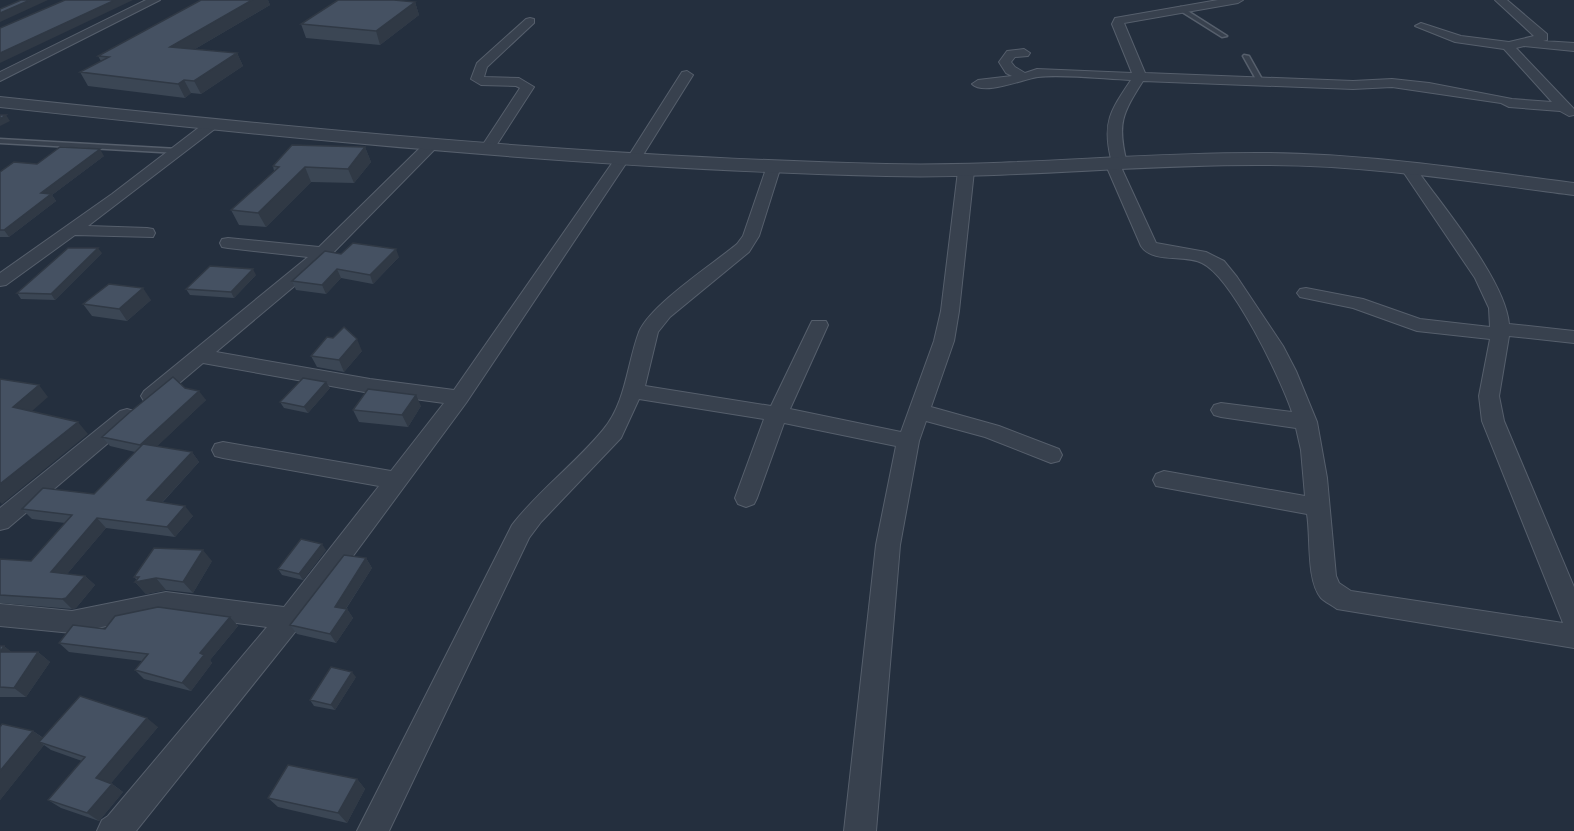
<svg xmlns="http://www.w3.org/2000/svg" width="1574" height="831" viewBox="0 0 1574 831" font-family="'Roboto Condensed',sans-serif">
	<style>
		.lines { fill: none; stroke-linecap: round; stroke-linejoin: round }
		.service-casing { stroke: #565f6c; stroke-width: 3 }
		.minor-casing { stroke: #565f6c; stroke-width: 2 }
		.tertiary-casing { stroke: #565f6c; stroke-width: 2 }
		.service { fill: #38414e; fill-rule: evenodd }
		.minor { fill: #38414e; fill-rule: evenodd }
		.tertiary { fill: #38414e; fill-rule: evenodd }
		.wall { fill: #3b4654 }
		.shaded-wall { fill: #303945 }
		.building { fill: #455162; stroke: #303945; stroke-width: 1.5 }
	</style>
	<rect width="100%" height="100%" fill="#242f3e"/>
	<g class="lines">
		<defs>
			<path id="service" d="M1181,7L1183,8L1227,36L1222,37L1179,10L1178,9Z
				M1244,55L1249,56L1263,81L1262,82L1257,81L1243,56Z
				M0,139L178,149L182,151L178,153L0,143Z"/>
			<path id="minor" d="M146,0H160L0,81V72Z
				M1218,0H1243L1238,3L1124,23L1145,73L1353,81L1392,79L1429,83L1512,99L1552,102L1504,49L1455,42L1415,26L1421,23L1461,36L1509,42L1534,36L1495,0H1507L1547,34V40L1543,41L1574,43V51L1524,46L1516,48L1574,109V115L1569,116L1560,111L1509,107L1501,103L1392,87L1353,89L1143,81C1122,114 1117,124 1127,163L1121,167L1156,243L1206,252L1224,261L1237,277L1283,346L1296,371L1317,422L1327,478L1336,576L1339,583L1351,591L1563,623L1482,421L1479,396L1490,339L1417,331L1353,308L1300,297L1297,293L1300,289L1306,288L1363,299L1420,319L1490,327L1489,308L1475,278L1402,170L1405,167H1415C1442,206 1505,279 1509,324L1574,331V343L1509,336L1499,396L1504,421L1574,587V648L1337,609C1332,605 1325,602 1321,598C1306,580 1311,537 1307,514L1156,486L1153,480L1156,474L1164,471L1305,496L1301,450L1296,428L1221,417L1214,415L1211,410L1214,405L1221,403L1292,412C1281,379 1232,277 1202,263C1184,254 1153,264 1141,246L1105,163L1111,159C1102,122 1111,110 1131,80C1104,79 1064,74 1038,77C1023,79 984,96 972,84L978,80L1012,76L1006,73L999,62L1007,51L1024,49L1030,53L1028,56L1015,57L1011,62L1015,67L1025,73L1037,69L1132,73L1112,24L1115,18Z
				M530,18L534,19V23L487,67L484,77L519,78L534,87L492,152H482L480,149L520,88L516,86L481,85L471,79L477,63L526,19Z
				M687,71L693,75L638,163L627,162L466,403L319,602L136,831H97L102,820L108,816L267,627L166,614L72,633L0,626V604L72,611L166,592L284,607L379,486L223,458L215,456L212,450L215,444L223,442L391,471L444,403L370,393L203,363L158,401L151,403L144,401L141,396L144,391L308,257L228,248L222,247L220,243L222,239L228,238L319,247L427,141H437L439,144L437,147L329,257L216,352L370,379L454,390L617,156L628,157L682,72Z
				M211,121L218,125L216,128L88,226L147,228L153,229L155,233L153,237L75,235L6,285L0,286V273L112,194L206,122Z
				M774,162L781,166L759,236L749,252L670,317L658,332L645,386L771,406L810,325L812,321H826L828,325L790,409L901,432L934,341L941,311L958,171L966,166L974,171L959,311L954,341L931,407L999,426L1059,449L1062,455L1059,461L1051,463L985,437L926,421L919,441L900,545L876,831H844L876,545L896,446L784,423L757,498L754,504L746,507L738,504L735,498L764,419L639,399L621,438L541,522L529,538L389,831H357L512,525C539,490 575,464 603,430C626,403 627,364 639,332C650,305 713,264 737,244L743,236L767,166Z
				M127,409L134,411L138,416L134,421L8,528L0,530V508L120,411Z"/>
			<path id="tertiary" d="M0,97C294,128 589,157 886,164C1013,167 1139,152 1266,153C1370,154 1472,170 1574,183V195C1472,182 1370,165 1266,165C1139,164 1013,179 886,176C589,169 294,139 0,107Z"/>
		</defs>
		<use href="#service" class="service-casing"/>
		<use href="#minor" class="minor-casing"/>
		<use href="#tertiary" class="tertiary-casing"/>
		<use href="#service" class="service"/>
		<use href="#minor" class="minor"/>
		<use href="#tertiary" class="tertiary"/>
	</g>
	<path class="wall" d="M201,0H268L270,5L195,49L237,53L243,66L201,94L191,93L185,98L88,86L80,72L101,61L98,56Z
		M415,2L419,15L380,45L306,38L301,24Z
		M365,147L371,162L354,183L311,182L266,227L239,225L231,210L274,171L273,166Z
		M104,156L52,195L56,201L9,237H0V172L37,164Z
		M102,253L55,300L21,299L17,293Z
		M341,254L399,257L373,284L341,278L326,294L296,290L292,281Z
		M256,275L234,298L190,295L186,289Z
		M151,300L127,321L92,316L83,304Z
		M362,351L344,372L317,367L311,356Z
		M185,388L206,400L157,446L192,452L199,462L162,503L193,516L175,537L106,528L67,574L85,576L95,585L76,608L72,609L0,603V559L31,561L65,523L32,519L22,509L94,494L135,452L110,446L102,437Z
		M330,388L308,413L284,408L280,402Z
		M421,406L408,427L359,422L353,410Z
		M326,550L303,580L282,575L278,569Z
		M366,558L372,568L346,609H347L353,618L336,643L297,634L290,625Z
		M212,561L193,593L166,590L146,594L135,582L137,580L134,577Z
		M230,617L238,626L210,660L212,663L191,691L144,679L135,670L142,661L69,652L59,643L105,629Z
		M0,646H4L11,652H38L50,662L26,697H0Z
		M356,677L335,710L314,706L310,700Z
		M0,727L33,731L42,737L158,727L111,783L123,792L99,821L61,808L48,800L82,761L51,750L44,745L0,800Z
		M357,779L365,789L347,823L278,807L268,798Z"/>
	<path class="shaded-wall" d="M30,0H48L0,22V13Z
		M115,0H133L0,63V53Z
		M252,0H268L270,5L176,60L170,47Z
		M415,2L419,15L380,45L376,31Z
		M237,53L243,66L201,94L194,81Z
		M184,80L191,93L185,98L178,84Z
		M6,115L10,121L0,126V119Z
		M365,147L371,162L354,183L348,169Z
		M100,149L104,156L52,195L56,201L9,237L4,230L41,193Z
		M305,167L311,182L266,227L258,213Z
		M98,248L102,253L55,300L51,294Z
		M396,249L399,257L373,284L370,275Z
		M253,269L256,275L234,298L231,292Z
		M337,269L341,278L326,294L322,285Z
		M143,288L151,300L127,321L119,309Z
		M357,339L362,351L344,372L339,360Z
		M326,382L330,388L308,413L304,407Z
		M39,385L48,397L23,419L13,407Z
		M199,391L206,400L148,455L140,445Z
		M416,395L421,406L408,427L402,415Z
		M78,422L88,434L2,504L0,502V484Z
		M192,452L199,462L155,510L147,500Z
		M185,506L193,516L175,537L167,527Z
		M97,518L106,528L61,581L51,572Z
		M322,544L326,550L303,580L299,574Z
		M203,550L212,561L193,593L183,582Z
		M366,558L372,568L341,616L335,607Z
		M85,576L95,585L76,608L72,609L62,599Z
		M156,578L166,590L146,594L135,582Z
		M347,609L353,618L336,643L330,634Z
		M230,617L238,626L210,660L212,663L191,691L182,683L200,653Z
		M4,646L17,656L0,652Z
		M38,652L50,662L26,697L14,688Z
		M352,672L356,677L335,710L331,705Z
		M147,718L158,727L108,787L96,778Z
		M33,731L47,741L39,742L44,745L0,800V771Z
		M357,779L365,789L347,823L338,813Z
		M112,784L123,792L99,821L87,813Z"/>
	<path class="building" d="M21,0H30L0,13V9Z
		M65,0H115L0,53V28Z
		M201,0H252L170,47L237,53L194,81L184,80L178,84L80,72L109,57L98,56Z
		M338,0H394L415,2L376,31L301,24Z
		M0,115H6L0,119Z
		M292,145L365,147L348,169L305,167L258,213L231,210L279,167L273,166Z
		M60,147L100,149L41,193L51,194L4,230H0V172L14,162L37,164Z
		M353,243L396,249L370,275L337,269L322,285L292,281L325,251L341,254Z
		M68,248H98L51,294L17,293Z
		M210,266L253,269L231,292L186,289Z
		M109,284L143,288L119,309L83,304Z
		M344,327L357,339L339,360L311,356L327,337L333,338Z
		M173,377L185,388L199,391L140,445L102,437L130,412Z
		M303,378L326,382L304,407L280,402Z
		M0,379L39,385L13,407L78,422L0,484Z
		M368,389L416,395L402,415L353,410Z
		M143,444L192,452L147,500L185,506L167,527L97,518L51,572L85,576L66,598L62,599L0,595V559L31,561L72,515L22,509L43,488L94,494Z
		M301,539L322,544L299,574L278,569Z
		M154,548L203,550L183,582L156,578L135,582L139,577H134Z
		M344,555L366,558L335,607L347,609L330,634L290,625Z
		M158,607L230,617L200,653L204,655L182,683L135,670L148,654L59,643L73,625L105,629L115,616Z
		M0,646H4L0,652Z
		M0,652H38L14,688L0,687Z
		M331,667L352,672L331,705L310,700Z
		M80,696L147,718L96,778L112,784L87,813L48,800L85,757L39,742Z
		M2,724L33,731L0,771V727Z
		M288,765L357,779L338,813L268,798Z"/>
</svg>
